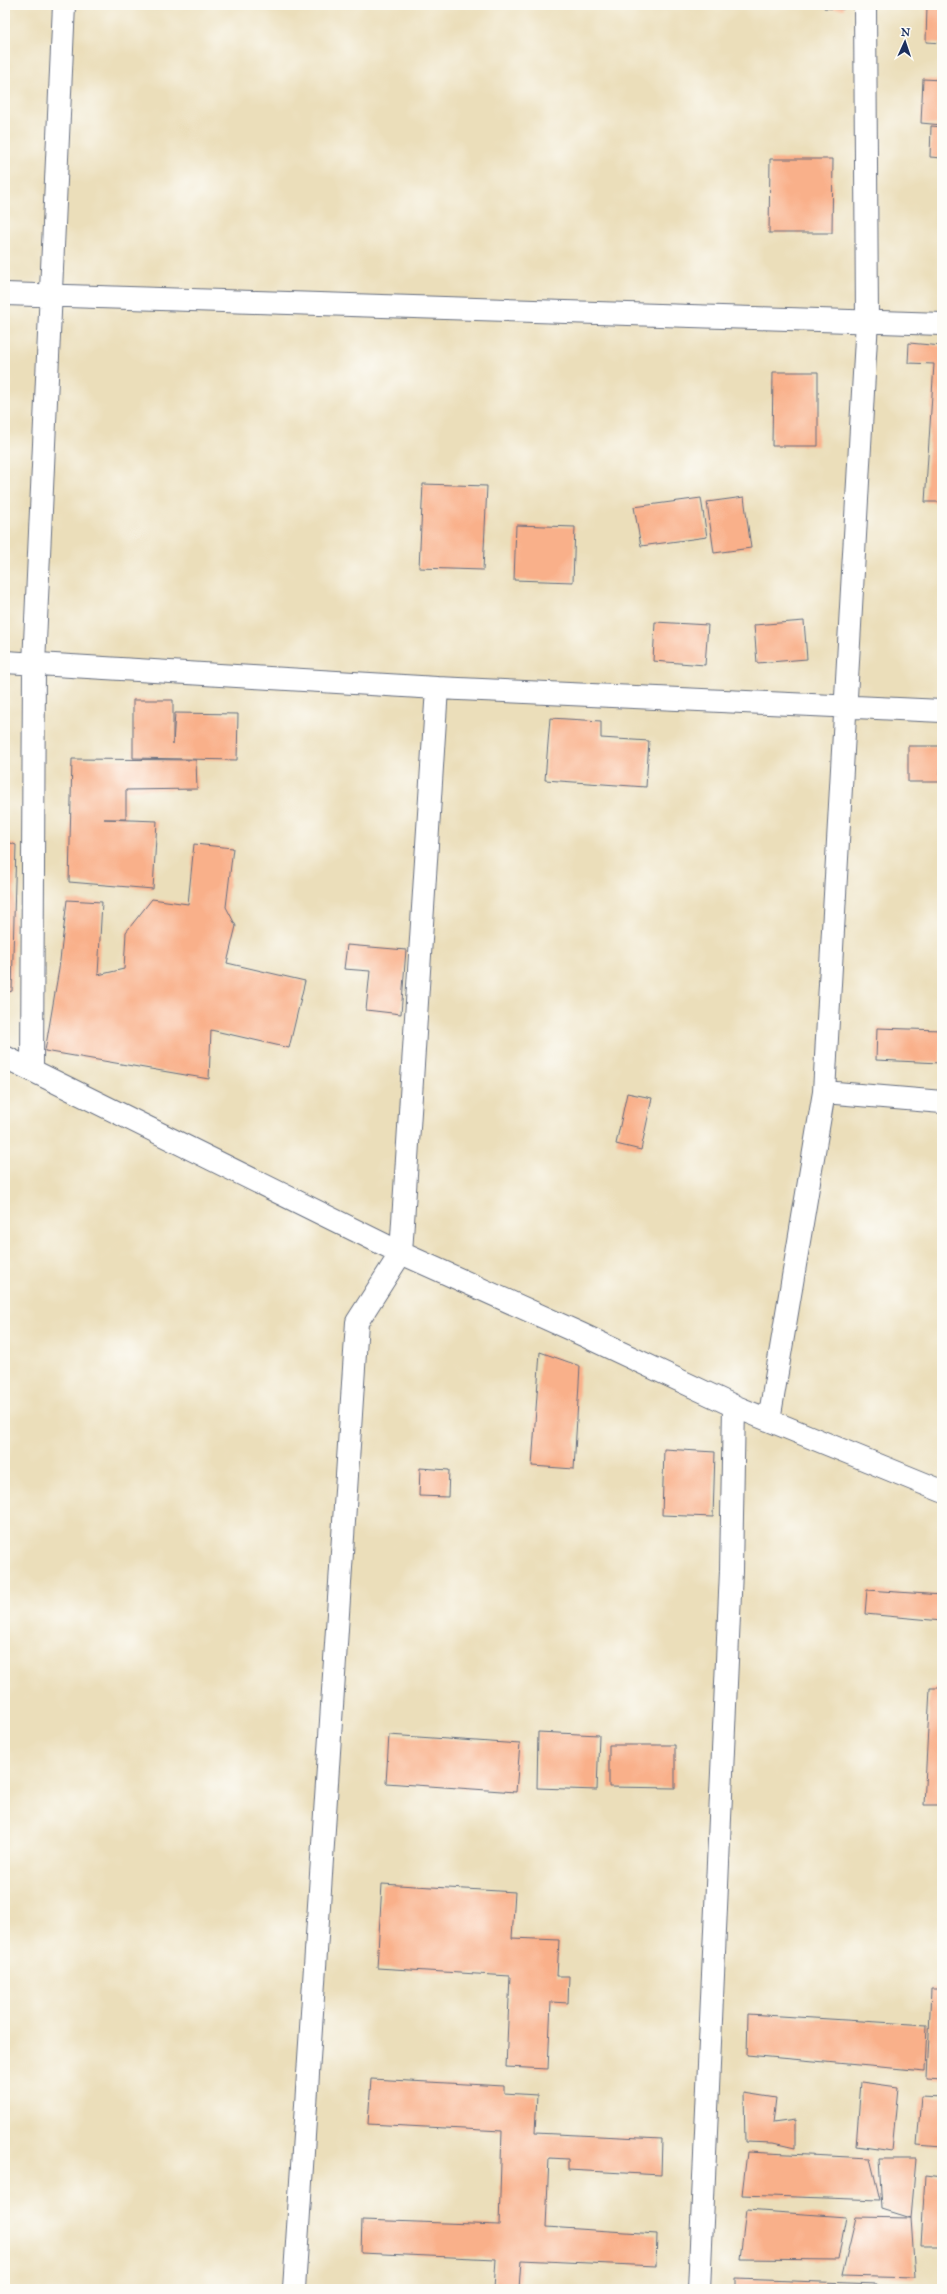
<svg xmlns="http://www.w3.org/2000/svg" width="947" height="2294" viewBox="0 0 947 2294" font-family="'IM FELL Great Primer',serif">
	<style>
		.building { fill: #f9b08a }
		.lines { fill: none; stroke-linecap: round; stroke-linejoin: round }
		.minor-casing { stroke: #646c7e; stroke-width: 24 }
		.minor { stroke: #fff; stroke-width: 22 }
	</style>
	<rect width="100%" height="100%" fill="#fdfcf7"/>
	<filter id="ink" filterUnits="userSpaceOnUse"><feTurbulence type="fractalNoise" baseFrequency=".025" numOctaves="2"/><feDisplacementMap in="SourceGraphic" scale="8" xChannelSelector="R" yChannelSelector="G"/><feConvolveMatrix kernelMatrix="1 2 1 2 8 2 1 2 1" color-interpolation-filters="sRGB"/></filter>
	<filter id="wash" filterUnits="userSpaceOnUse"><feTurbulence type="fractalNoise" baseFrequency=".012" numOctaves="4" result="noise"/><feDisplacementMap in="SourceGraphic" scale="16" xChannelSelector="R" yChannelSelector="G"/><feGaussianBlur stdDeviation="0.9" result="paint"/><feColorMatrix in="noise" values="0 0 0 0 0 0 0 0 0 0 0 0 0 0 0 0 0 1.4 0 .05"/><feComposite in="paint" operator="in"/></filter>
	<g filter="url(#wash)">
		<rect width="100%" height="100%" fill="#ebdeba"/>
		<g id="blocks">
			<path class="building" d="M824,5H844V9L824,8Z
				M927,5H942V43L926,42Z
				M923,79L942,80V125L921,123Z
				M931,126L942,127V158L930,157Z
				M770,159H833L832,233H769Z
				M909,343L942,346V502H925L934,364L908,363Z
				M773,372H818V446H772Z
				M423,484L487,486L483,570L419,568Z
				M744,497L751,548L714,553L707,502Z
				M701,498L707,537L641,546L634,507Z
				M516,525L575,527L573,582L514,580Z
				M804,621L807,659L757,663L754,625Z
				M655,622L708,625L705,665L653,661Z
				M133,700H173V744L175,713L238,714L237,760L133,758Z
				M550,718L601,721V738L649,741L646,787L545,780Z
				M908,746H941L940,782H908Z
				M72,759L196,760L197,789L126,790V819H104L157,821L153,889L69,882Z
				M5,841L16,845L12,991L5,993Z
				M194,844L233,848L226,907L236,926L227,963L305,981L289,1048L211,1030L209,1079L45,1051L59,969L67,900L102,902L98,975L124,969L126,932L152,899L188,904Z
				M347,945L406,950L401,1014L366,1010L370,971L344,969Z
				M877,1028L941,1030L940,1063L876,1060Z
				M627,1093L652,1098L641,1150L616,1144Z
				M540,1352L580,1366L574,1469L532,1466Z
				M664,1449L715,1452L713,1517L662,1515Z
				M420,1468L449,1470L448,1497L419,1496Z
				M867,1590L942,1595V1621L865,1614Z
				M930,1688H942V1805H924Z
				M538,1732L599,1735L597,1790L537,1788Z
				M389,1735L520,1744L516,1792L386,1783Z
				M609,1745H675V1788L609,1787Z
				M382,1884L515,1892L512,1938L559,1940L557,1976H569L568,2003L551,2002L548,2069L506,2067L510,1976L377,1968Z
				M931,1989H942V2080L927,2079Z
				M748,2014L927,2025L925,2071L747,2055Z
				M371,2079L504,2086V2093L537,2095L535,2133L662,2139L661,2175L568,2170V2159L549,2158L546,2227L657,2234L656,2266L521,2260L519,2289H494L496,2259L361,2253L362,2220L499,2225L502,2131L368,2124Z
				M861,2082L898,2087L892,2151L856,2146Z
				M744,2093L776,2098L773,2123L795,2120V2148L773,2143L745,2142Z
				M921,2096L942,2097V2147L917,2145Z
				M747,2152L870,2158L880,2200L742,2195Z
				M879,2159H916L911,2218L915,2278L842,2276L856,2217L911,2218L882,2209Z
				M925,2175L942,2177V2246H921Z
				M746,2210L846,2217L838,2260L740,2259Z
				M736,2279L877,2284L878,2289H736Z"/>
		</g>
	</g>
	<g filter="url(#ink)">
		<use href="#blocks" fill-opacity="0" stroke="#646c7e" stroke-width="1"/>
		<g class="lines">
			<defs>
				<path id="minor" d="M5,294L942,324
					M5,662L437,688L942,711
					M5,1057L401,1253L581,1334L734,1406L942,1491
					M32,1070L34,664L64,5
					M824,1092L942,1102
					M769,1420L824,1092L867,320L865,5
					M294,2289L357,1322L401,1253L437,688
					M699,2289L731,1571L734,1406"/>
			</defs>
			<use href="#minor" class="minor-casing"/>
			<use href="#minor" class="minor"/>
		</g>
	</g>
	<rect width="947" height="2294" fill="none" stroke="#fdfcf7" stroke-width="20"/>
	<g transform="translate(905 42) rotate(3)" stroke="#fdfcf7" stroke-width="3" paint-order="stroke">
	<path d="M0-3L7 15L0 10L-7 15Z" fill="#1b2f5e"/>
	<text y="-6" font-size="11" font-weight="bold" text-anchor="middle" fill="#1b2f5e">N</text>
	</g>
</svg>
